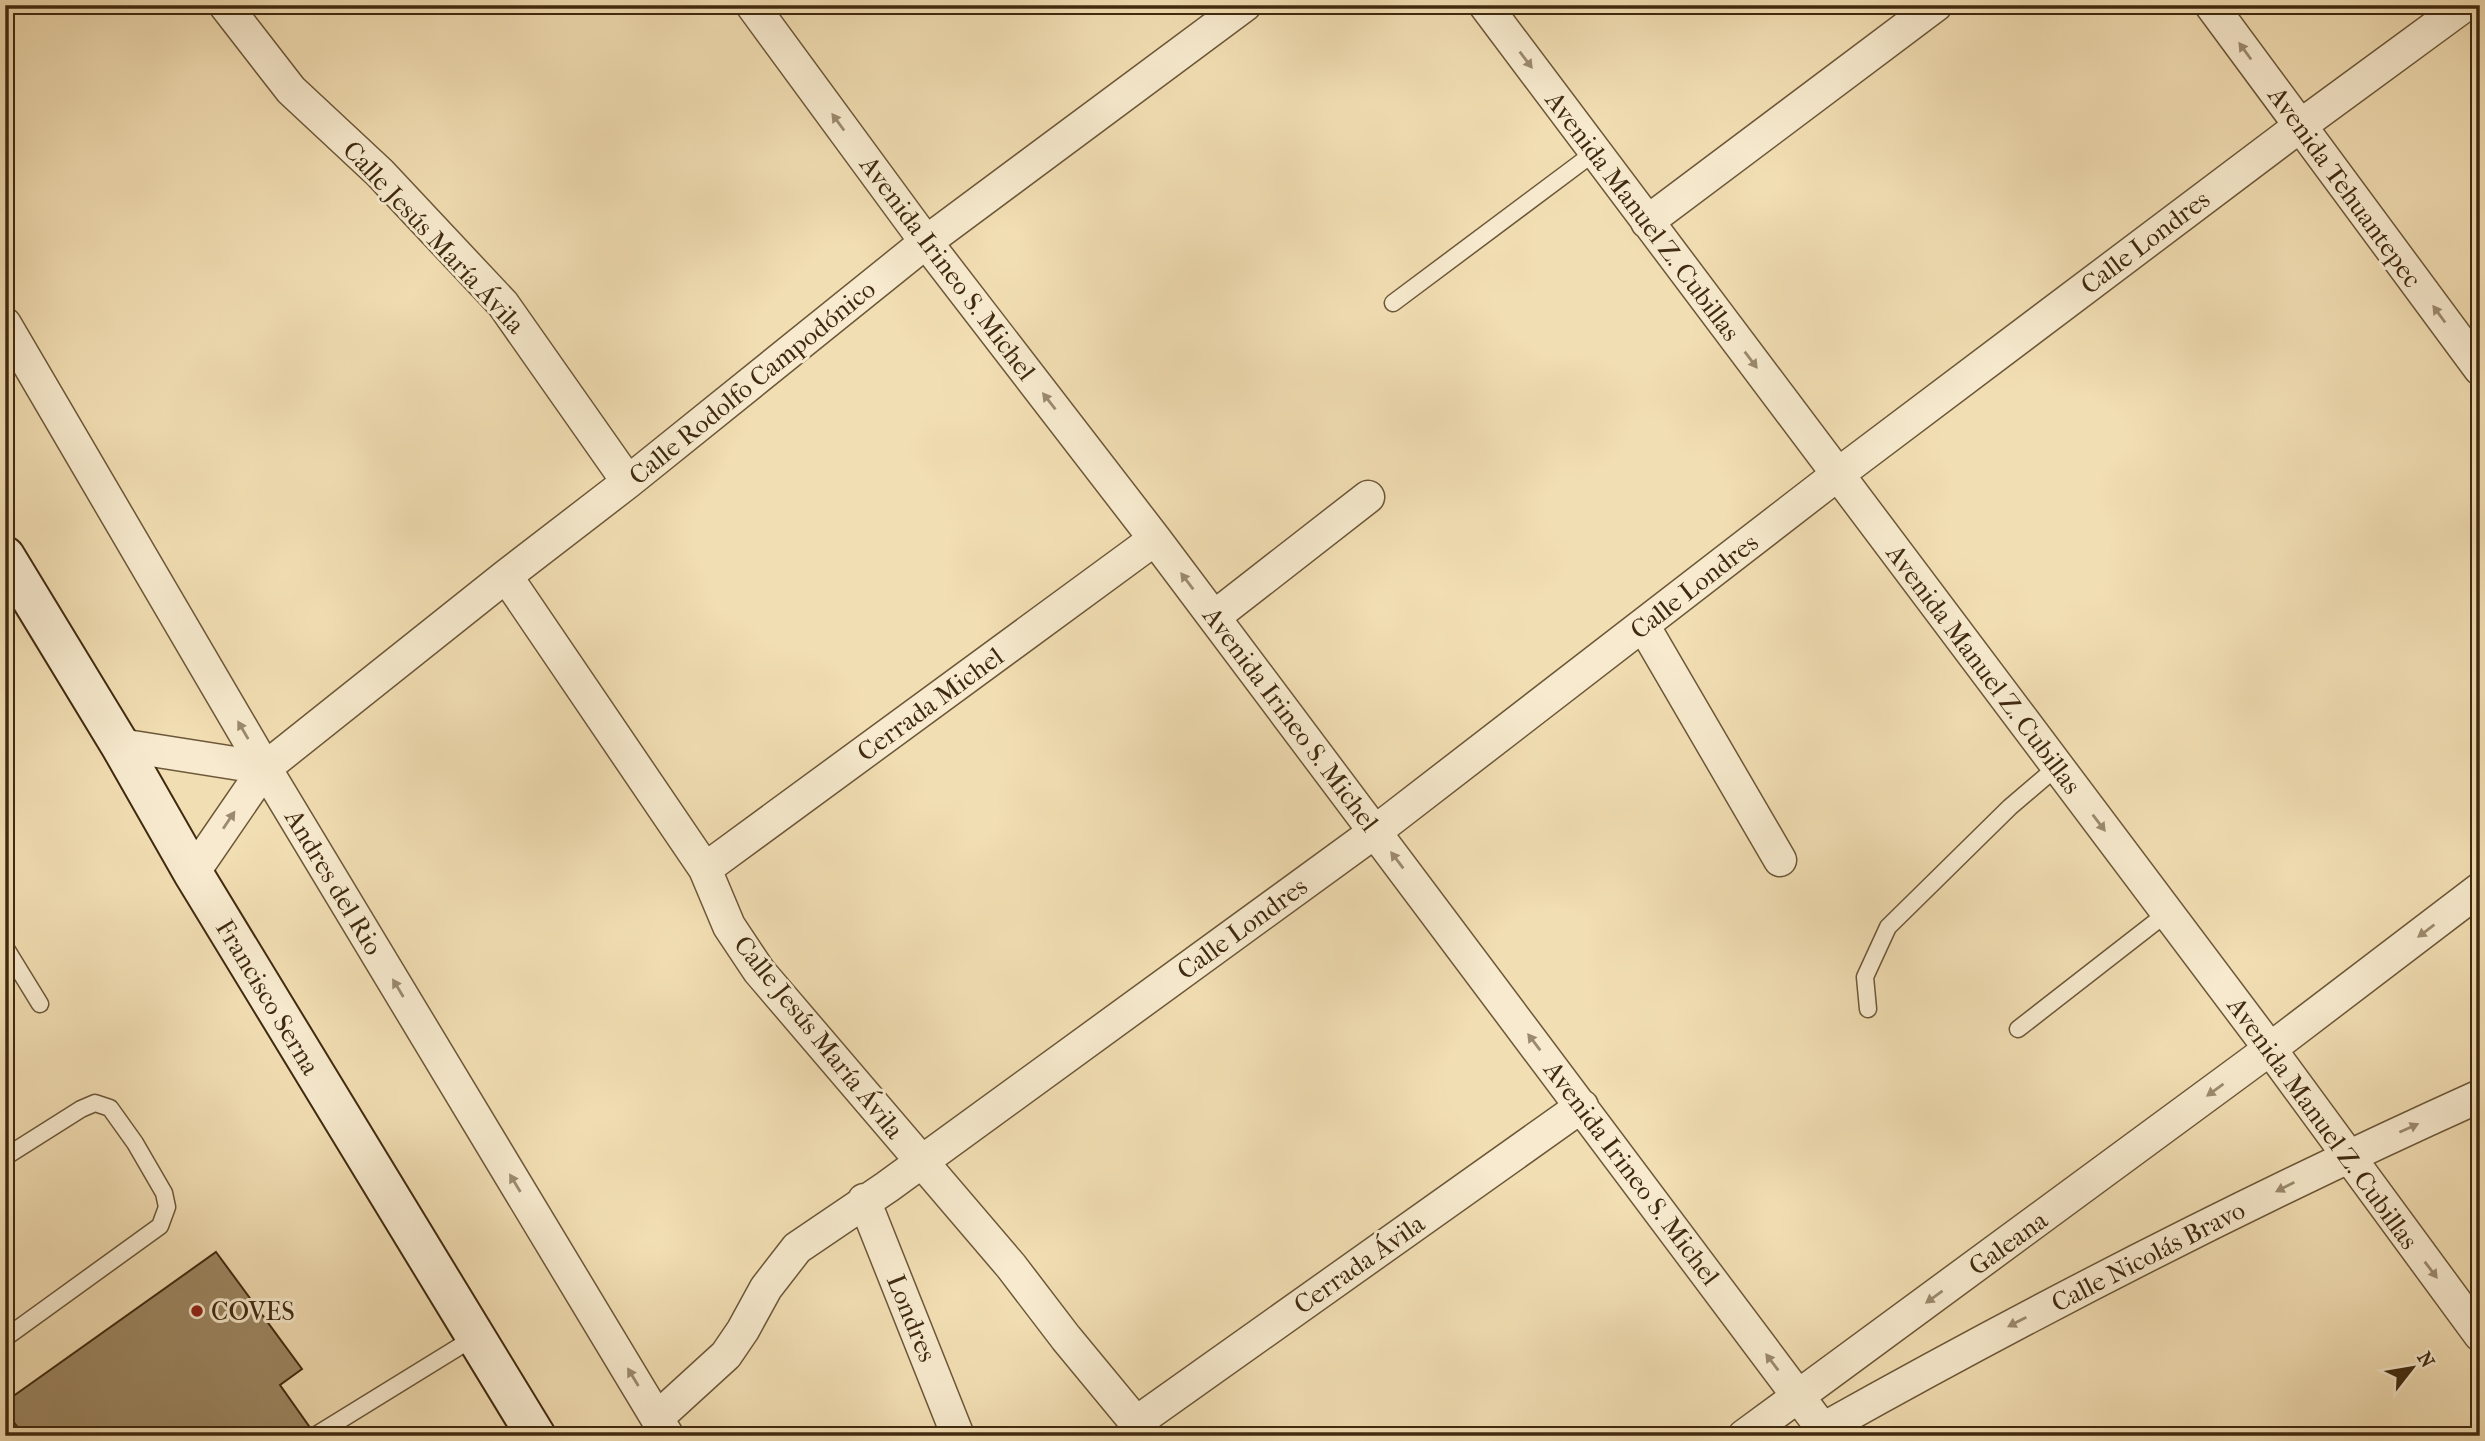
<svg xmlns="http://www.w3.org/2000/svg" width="2485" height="1441" viewBox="0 0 2485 1441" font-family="'IM FELL French Canon',serif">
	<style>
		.building { fill: #9d8864; stroke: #402a0f; stroke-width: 2 }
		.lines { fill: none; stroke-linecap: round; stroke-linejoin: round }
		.lane-casing { stroke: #6c5738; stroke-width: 19 }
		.street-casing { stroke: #6c5738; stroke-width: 35 }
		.secondary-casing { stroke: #402a0f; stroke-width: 42 }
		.lane { stroke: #f7eace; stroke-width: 16 }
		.street { stroke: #f7eace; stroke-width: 32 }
		.secondary { stroke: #f7eace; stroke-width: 38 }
		.oneway { fill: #9c8a6e }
		.poi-dot { fill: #8f2418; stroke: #f7eace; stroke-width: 2.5 }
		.labels { text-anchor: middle; stroke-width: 6; stroke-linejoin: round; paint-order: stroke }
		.street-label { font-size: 26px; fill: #402a0f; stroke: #f7eace }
		.poi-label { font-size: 26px; fill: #402a0f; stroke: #f7eace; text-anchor: start }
	</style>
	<rect width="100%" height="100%" fill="#f2deb3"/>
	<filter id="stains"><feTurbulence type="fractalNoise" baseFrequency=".00286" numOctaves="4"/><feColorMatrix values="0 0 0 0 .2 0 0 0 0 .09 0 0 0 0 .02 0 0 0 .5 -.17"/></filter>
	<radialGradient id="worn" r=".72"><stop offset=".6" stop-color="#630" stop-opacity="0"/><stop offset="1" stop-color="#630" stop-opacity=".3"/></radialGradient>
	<path class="building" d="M216,1252L302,1369L280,1385L316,1436H24L5,1410V1402Z"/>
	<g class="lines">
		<defs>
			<path id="lane" d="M1393,303L1595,152
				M5,947L40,1004
				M1868,1009L1865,977L1888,927L2010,807L2057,767
				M2018,1029L2167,913
				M5,1157L81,1109L95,1103L110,1108L135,1143L164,1193L167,1207L160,1226L5,1338
				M316,1435L475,1337"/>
			<path id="street" d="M225,5L291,90L380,173L503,304L628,482
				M752,5L926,242L1155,539L1828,1436
				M1485,5L2270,1049L2480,1335
				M2211,5L2480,369
				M1647,222L1936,5
				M5,324L265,768L667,1435
				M506,576L705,869L729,926L759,971L1011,1266L1066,1338L1147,1436
				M1214,617L1368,497
				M1643,625L1780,860
				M120,745L265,768
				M705,869L1155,539
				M193,873L265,768L506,576L628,482L926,242L1245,5
				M864,1200L958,1436
				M657,1418L726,1355L743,1330L766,1288L797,1248L887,1187L1376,831L1837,475L2300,126L2465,5
				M1137,1422L1582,1106
				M1823,1429C2037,1309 2256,1197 2480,1096
				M1744,1436L2270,1049L2480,889"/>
			<path id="secondary" d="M5,556L120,745L193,873L536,1436"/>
		</defs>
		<use href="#lane" class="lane-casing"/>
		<use href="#street" class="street-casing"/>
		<use href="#secondary" class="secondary-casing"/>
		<use href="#lane" class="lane"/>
		<use href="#street" class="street"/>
		<use href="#secondary" class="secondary"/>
	</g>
	<defs><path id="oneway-solid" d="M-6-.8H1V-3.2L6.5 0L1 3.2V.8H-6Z" transform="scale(1.75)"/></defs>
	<g class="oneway">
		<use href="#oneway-solid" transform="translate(2245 51) rotate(-126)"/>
		<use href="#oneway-solid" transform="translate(1526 60) rotate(53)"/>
		<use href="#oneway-solid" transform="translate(838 122) rotate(-126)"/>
		<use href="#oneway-solid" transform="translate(2439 314) rotate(-126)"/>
		<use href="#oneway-solid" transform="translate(1751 360) rotate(53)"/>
		<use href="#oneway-solid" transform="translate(1049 401) rotate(-128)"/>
		<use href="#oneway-solid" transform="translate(1187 581) rotate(-127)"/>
		<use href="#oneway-solid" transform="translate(243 730) rotate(-120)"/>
		<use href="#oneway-solid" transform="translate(229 820) rotate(-56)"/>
		<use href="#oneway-solid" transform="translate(2099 823) rotate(53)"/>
		<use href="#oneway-solid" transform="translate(1397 860) rotate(-127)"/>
		<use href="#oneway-solid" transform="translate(2426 931) rotate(143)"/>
		<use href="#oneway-solid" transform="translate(398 988) rotate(-121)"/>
		<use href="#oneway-solid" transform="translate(1534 1042) rotate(-127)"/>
		<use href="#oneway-solid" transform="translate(2215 1090) rotate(144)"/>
		<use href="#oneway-solid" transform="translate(2409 1128) rotate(-24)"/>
		<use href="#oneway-solid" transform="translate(515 1183) rotate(-121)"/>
		<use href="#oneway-solid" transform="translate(2285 1187) rotate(153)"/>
		<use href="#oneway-solid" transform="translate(2431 1270) rotate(53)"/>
		<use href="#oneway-solid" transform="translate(1934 1297) rotate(144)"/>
		<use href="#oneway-solid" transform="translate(2017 1322) rotate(153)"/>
		<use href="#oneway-solid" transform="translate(1772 1362) rotate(-127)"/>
		<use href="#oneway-solid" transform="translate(633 1377) rotate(-121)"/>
	</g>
	<circle class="poi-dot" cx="197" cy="1311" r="7"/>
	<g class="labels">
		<g class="street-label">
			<text transform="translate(2345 187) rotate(54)" y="9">Avenida Tehuantepec</text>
			<text transform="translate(1643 216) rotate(53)" y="9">Avenida Manuel Z. Cubillas</text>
			<text transform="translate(434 237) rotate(47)" y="9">Calle Jesús María Ávila</text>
			<text transform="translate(2145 242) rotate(-37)" y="9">Calle Londres</text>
			<text transform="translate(948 268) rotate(53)" y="9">Avenida Irineo S. Michel</text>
			<text transform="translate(752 382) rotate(-39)" y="9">Calle Rodolfo Campodónico</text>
			<text transform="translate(1694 586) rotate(-38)" y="9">Calle Londres</text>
			<text transform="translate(1984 669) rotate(53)" y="9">Avenida Manuel Z. Cubillas</text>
			<text transform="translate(930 704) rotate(-36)" y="9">Cerrada Michel</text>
			<text transform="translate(1291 719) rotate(53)" y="9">Avenida Irineo S. Michel</text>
			<text transform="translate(334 882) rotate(59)" y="9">Andres del Rio</text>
			<text transform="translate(1242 928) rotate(-36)" y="9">Calle Londres</text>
			<text transform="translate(268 997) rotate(59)" y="9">Francisco Serna</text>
			<text transform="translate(819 1037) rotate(51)" y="9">Calle Jesús María Ávila</text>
			<text transform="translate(2323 1123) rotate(54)" y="9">Avenida Manuel Z. Cubillas</text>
			<text transform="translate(1632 1173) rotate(53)" y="9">Avenida Irineo S. Michel</text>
			<text transform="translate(2008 1243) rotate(-36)" y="9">Galeana</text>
			<text transform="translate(2148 1256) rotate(-27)" y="9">Calle Nicolás Bravo</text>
			<text transform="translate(1359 1264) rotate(-35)" y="9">Cerrada Ávila</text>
			<text transform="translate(912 1318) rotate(68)" y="9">Londres</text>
		</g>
		<g class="poi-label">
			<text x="211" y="1320">COVES</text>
		</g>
	</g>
	<rect width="2485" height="1441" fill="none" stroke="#f2deb3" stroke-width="28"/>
	<rect x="7" y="7" width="2471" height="1427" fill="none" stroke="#402a0f" stroke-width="3.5"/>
	<rect x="14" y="14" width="2457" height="1413" fill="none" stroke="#402a0f" stroke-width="2"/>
	<g transform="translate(2412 1368) rotate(59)" stroke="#f7eace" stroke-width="5" paint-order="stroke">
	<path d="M0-5L12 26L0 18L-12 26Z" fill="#402a0f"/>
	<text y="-10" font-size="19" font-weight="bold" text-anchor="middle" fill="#402a0f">N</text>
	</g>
	<rect width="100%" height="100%" filter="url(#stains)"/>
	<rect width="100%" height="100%" fill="url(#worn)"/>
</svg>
